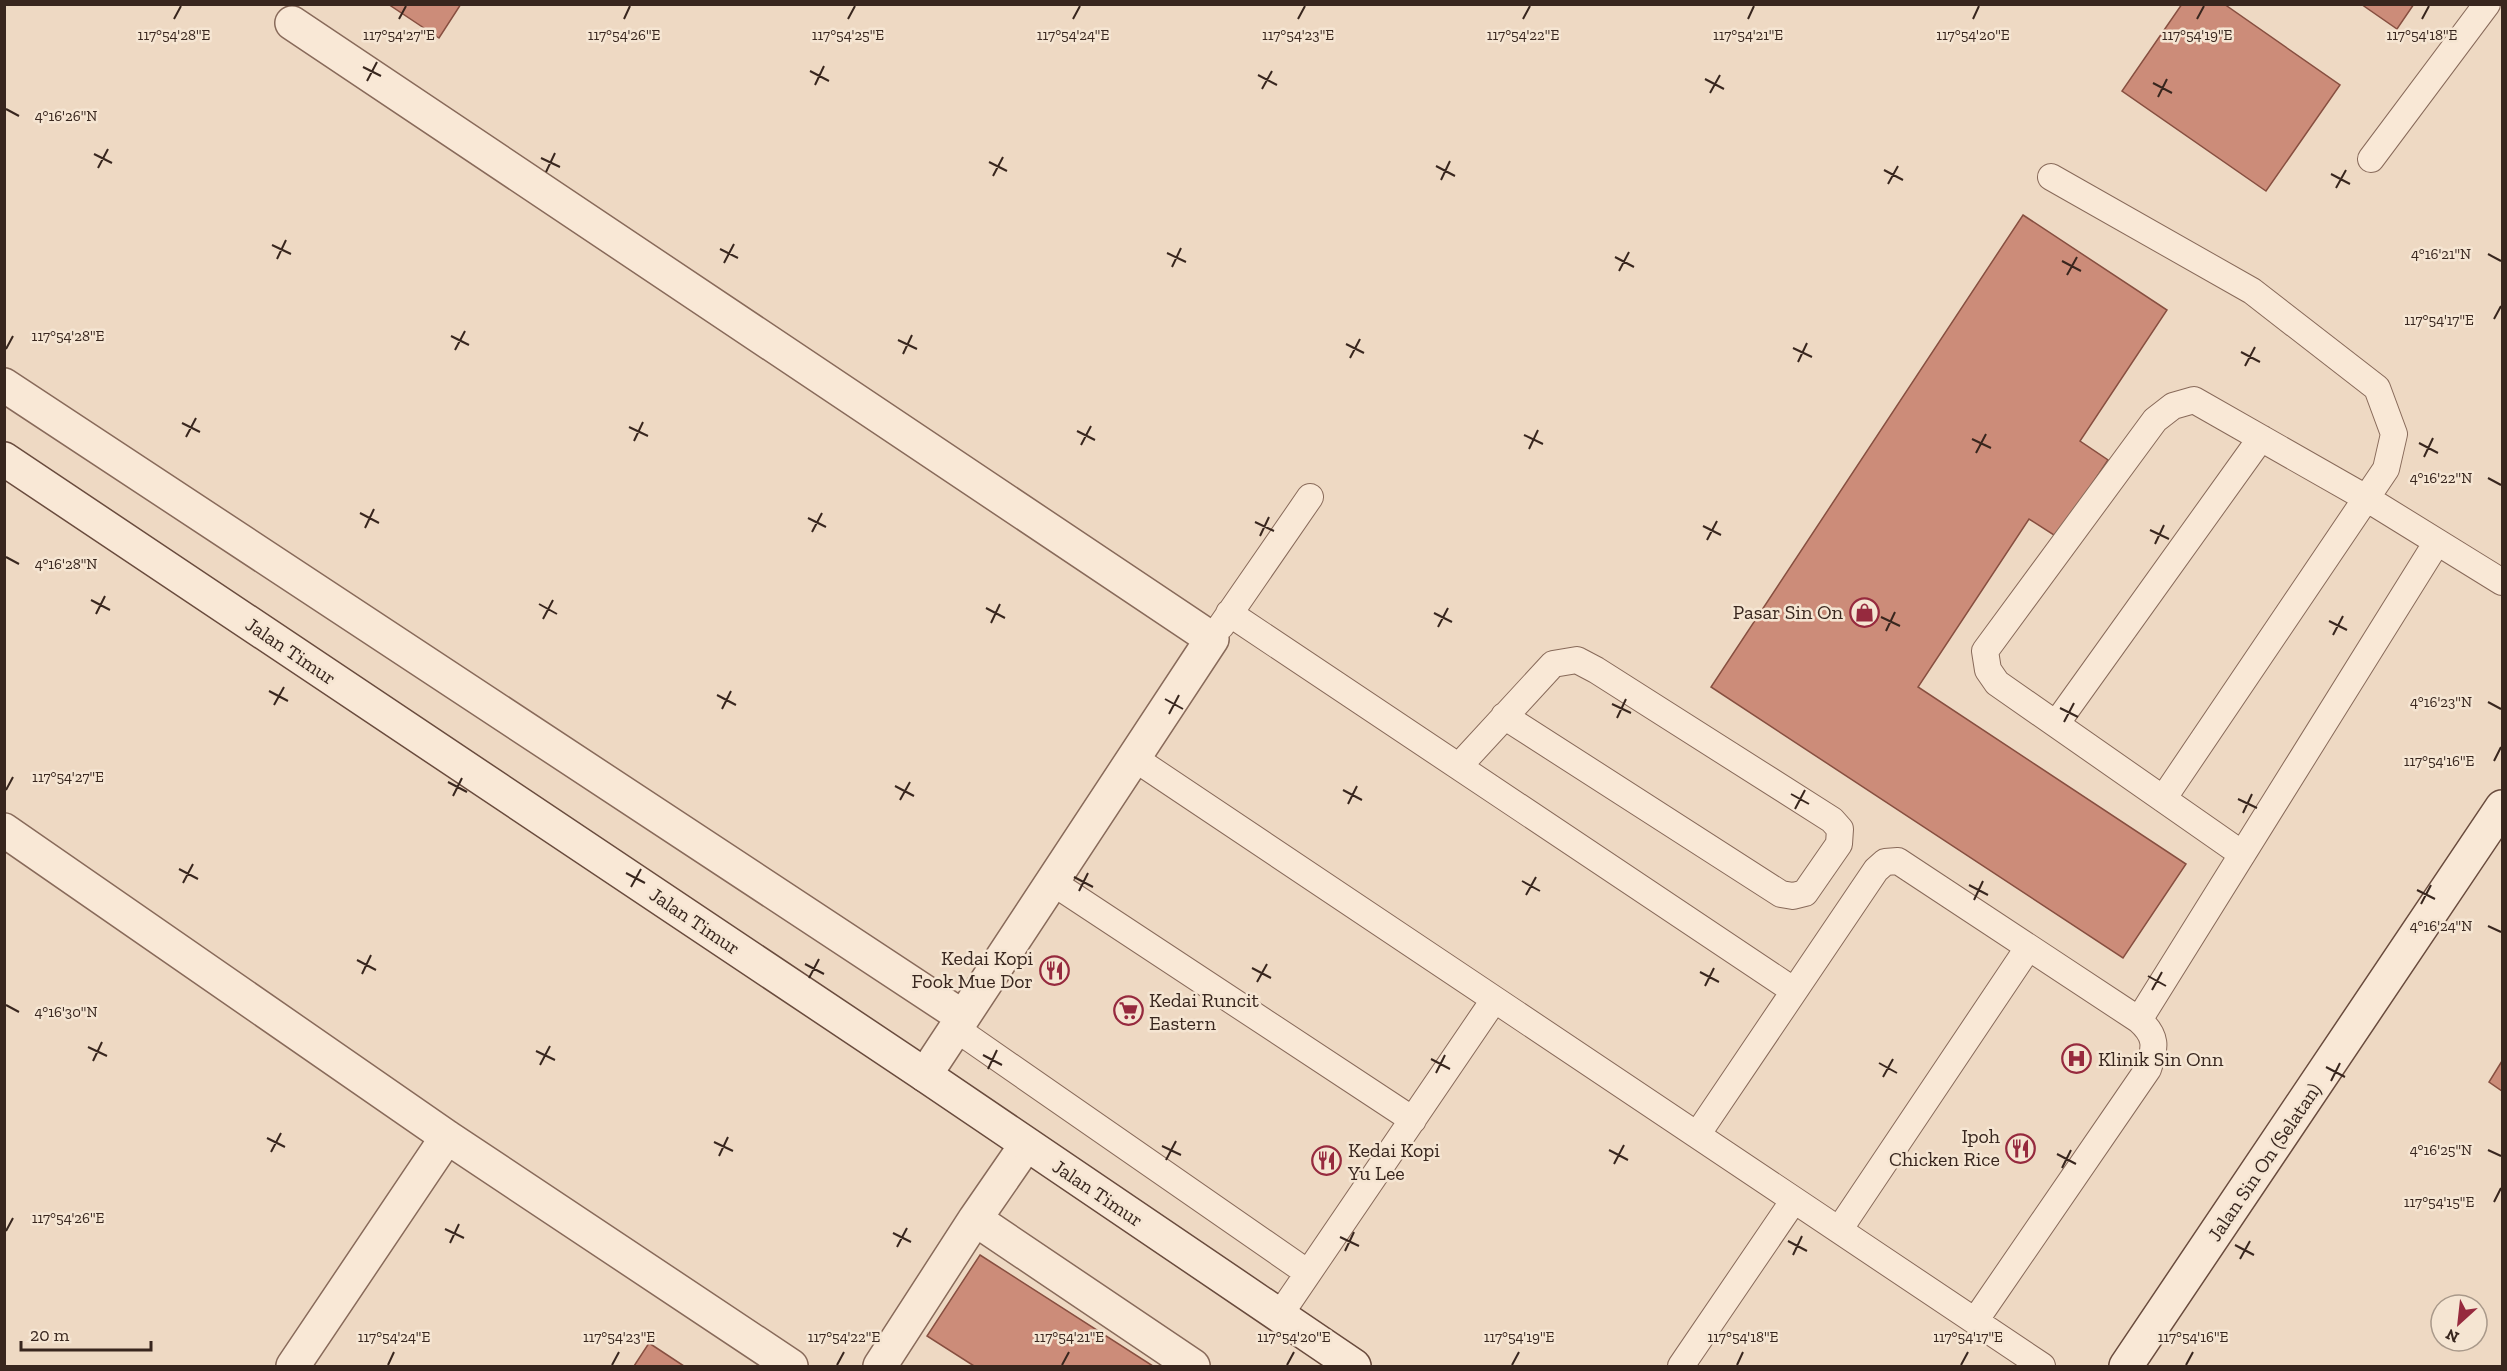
<svg xmlns="http://www.w3.org/2000/svg" width="2507" height="1371" viewBox="0 0 2507 1371" font-family="'Zilla Slab',serif">
	<style>
		.building { fill: #cc8c79; stroke: #874f40; stroke-width: 1.5 }
		.lines { fill: none; stroke-linecap: round; stroke-linejoin: round }
		.lane-casing { stroke: #886a5a; stroke-width: 28 }
		.street-casing { stroke: #886a5a; stroke-width: 36 }
		.secondary-casing { stroke: #694b3d; stroke-width: 36 }
		.lane { stroke: #f9e8d6; stroke-width: 26 }
		.street { stroke: #f9e8d6; stroke-width: 33 }
		.secondary { stroke: #f9e8d6; stroke-width: 33 }
		.ticks { fill: none; stroke: #38261e; stroke-width: 2 }
		.labels { text-anchor: middle; stroke-width: 5; stroke-linejoin: round; paint-order: stroke }
		.poi-label { font-size: 20px; fill: #38261e; stroke: #f5e5d2; text-anchor: end }
		.street-label { font-size: 20px; fill: #38261e; stroke: #f5e5d2 }
		.ticks-label { font-size: 15px; text-anchor: middle; fill: #38261e; stroke: #f5e5d2; stroke-width: 5; stroke-linejoin: round; paint-order: stroke }
	</style>
	<rect width="100%" height="100%" fill="#eed9c3"/>
	<path class="building" d="M388,4H461L439,38Z
		M2182,4H2224L2340,85L2266,191L2122,91Z
		M2361,4H2414L2397,29Z
		M2023,215L2167,310L2080,441L2108,460L2057,537L2029,519L1918,687L2186,864L2123,958L1711,687Z
		M2502,1061V1091L2489,1082Z
		M980,1255L1153,1366H974L927,1336Z
		M649,1343L684,1366H634Z"/>
	<g class="lines">
		<defs>
			<path id="lane" d="M2371,159L2487,4
				M2051,177L2252,291L2377,388L2394,434L2386,469L2163,799
				M1229,613L1793,990
				M1221,626L1310,497
				M2056,724L2261,438
				M1134,758L2042,1366
				M1459,766L1553,664L1577,660L1596,670L1832,820L1840,829L1839,844L1805,893L1793,896L1781,894L1504,716
				M2242,854L1997,683L1988,670L1985,651L2155,420L2173,406L2194,400L2366,498L2502,582
				M1052,882L1413,1120
				M2139,1020L2437,542
				M955,1028L1308,1273
				M1697,1135L1876,870L1885,862L1898,861L2139,1020C2157,1036 2156,1047 2148,1069L1975,1321
				M1839,1230L2028,948
				M1279,1316L1494,1000
				M1681,1366L1794,1200"/>
			<path id="street" d="M292,23L1212,639L925,1075
				M4,385L963,1017
				M4,830L447,1137L791,1366
				M975,1219L1193,1366
				M293,1366L447,1137
				M880,1366L975,1219L1026,1145"/>
			<path id="secondary" d="M4,459L925,1075L1354,1366
				M2126,1366L2502,807"/>
		</defs>
		<use href="#lane" class="lane-casing"/>
		<use href="#street" class="street-casing"/>
		<use href="#secondary" class="secondary-casing"/>
		<use href="#lane" class="lane"/>
		<use href="#street" class="street"/>
		<use href="#secondary" class="secondary"/>
	</g>
	<path class="ticks" d="M174,19L181,6M399,19L406,6M624,19L630,6M848,19L855,6M1073,19L1080,6M1298,19L1305,6M1523,19L1530,6M1748,19L1754,6M1973,19L1979,6M2197,19L2204,6M2422,19L2429,6M363,67L381,76M810,71L829,81M1258,75L1277,85M1705,79L1724,89M367,81L377,62M2153,83L2172,93M815,85L824,66M1262,89L1272,71M1710,93L1720,75M2158,97L2167,79M6,109L19,116M94,154L112,163M541,158L560,167M989,162L1007,171M1436,166L1455,176M98,168L108,149M1884,170L1903,180M546,172L555,153M2331,174L2350,184M993,176L1003,157M1441,180L1450,161M1888,184L1898,166M2336,188L2346,170M272,245L291,254M720,249L738,258M1167,253L1186,262M2488,254L2501,261M1615,257L1634,267M277,259L286,240M2062,261L2081,271M724,263L734,244M1172,267L1181,248M1619,271L1629,252M2067,275L2077,257M2494,319L2501,306M451,336L469,345M898,340L917,349M1346,344L1364,353M1793,348L1812,357M6,349L13,336M455,350L465,331M2241,352L2260,362M903,354L912,335M1350,358L1360,339M1798,362L1807,343M2245,366L2255,347M182,423L200,432M629,427L648,436M1077,431L1095,440M1524,435L1543,444M186,437L196,418M1972,439L1991,448M634,441L643,422M2419,443L2438,453M1081,445L1091,426M1529,449L1538,430M1976,453L1986,434M2424,457L2433,438M2488,478L2501,485M360,513L379,523M808,518L826,527M1255,522L1274,531M1703,526L1721,535M365,528L374,509M2150,530L2169,539M812,532L822,513M1260,536L1269,517M1707,540L1717,521M2155,544L2164,525M6,557L19,564M91,600L110,610M539,604L557,614M986,608L1005,618M1434,613L1452,622M96,614L105,596M1881,617L1900,626M543,619L553,600M2329,621L2347,630M991,623L1000,604M1438,627L1448,608M1886,631L1895,612M2333,635L2343,616M269,691L288,701M717,695L736,705M1165,699L1183,709M2488,702L2501,709M1612,704L1631,713M274,705L284,687M2060,708L2078,717M722,709L731,691M1169,714L1179,695M1617,718L1626,699M2064,722L2074,703M2494,761L2501,747M448,782L467,792M895,786L914,796M6,790L13,777M1343,790L1362,800M1791,794L1809,804M453,796L462,778M2238,799L2257,808M900,800L910,782M1348,804L1357,786M1795,809L1805,790M2243,813L2252,794M179,869L198,879M626,873L645,883M1074,877L1093,887M1522,881L1540,891M183,883L193,864M1969,885L1988,895M631,887L641,869M2417,890L2435,899M1079,891L1088,873M1526,895L1536,877M1974,900L1983,881M2421,904L2431,885M2488,926L2501,932M357,960L376,970M805,964L824,974M1252,968L1271,978M1700,972L1719,982M362,974L371,955M2148,976L2166,986M809,978L819,959M1257,982L1267,964M1705,986L1714,968M2152,990L2162,972M6,1005L19,1012M88,1047L107,1056M536,1051L555,1060M983,1055L1002,1065M1431,1059L1450,1069M93,1061L102,1042M1879,1063L1897,1073M540,1065L550,1046M2326,1067L2345,1077M988,1069L997,1050M1436,1073L1445,1055M1883,1077L1893,1059M2331,1081L2340,1063M267,1138L285,1147M714,1142L733,1151M1162,1146L1181,1155M1609,1150L1628,1160M2488,1150L2501,1156M271,1152L281,1133M2057,1154L2076,1164M719,1156L728,1137M1166,1160L1176,1141M1614,1164L1624,1145M2062,1168L2071,1150M2494,1202L2501,1188M445,1229L464,1238M6,1231L13,1218M893,1233L911,1242M1340,1237L1359,1246M1788,1241L1807,1251M450,1243L459,1224M2235,1245L2254,1255M897,1247L907,1228M1345,1251L1354,1232M1793,1255L1802,1236M2240,1259L2250,1241M388,1365L394,1352M612,1365L619,1352M837,1365L844,1352M1062,1365L1069,1352M1287,1365L1294,1352M1512,1365L1519,1352M1737,1365L1743,1352M1961,1365L1968,1352M2186,1365L2193,1352"/>
	<defs>
		<symbol id="shop-ring" viewBox="-11 -11 22 22"><circle r="9.5" fill="#f5e5d2" stroke="#962a3e" stroke-width="1.5"/><path d="M-5-2.5h2.3a2.7 3.5 0 0 1 5.4 0H5L5.5 6h-11ZM-1.5-2.5h3a1.5 2.3 0 0 0-3 0Z" fill="#962a3e"/></symbol>
		<symbol id="restaurant-ring" viewBox="-11 -11 22 22"><circle r="9.5" fill="#f5e5d2" stroke="#962a3e" stroke-width="1.5"/><path d="M-5-6h1v4h1v-4h1v4h1v-4h1v5L-1.5 .5V6h-2V.5L-5-1ZM5-6V6H3V1.5H1.5Q1.5-4 5-6Z" fill="#962a3e"/></symbol>
		<symbol id="supermarket-ring" viewBox="-11 -11 22 22"><circle r="9.5" fill="#f5e5d2" stroke="#962a3e" stroke-width="1.5"/><path d="M-6-5.5h2.5l.6 2H6L4.5 2H-2.5L-4.4-4H-6ZM-1.5 3.2a1.3 1.3 0 1 0 .1 0ZM3 3.2a1.3 1.3 0 1 0 .1 0Z" fill="#962a3e"/></symbol>
		<symbol id="hospital-ring" viewBox="-11 -11 22 22"><circle r="9.5" fill="#f5e5d2" stroke="#962a3e" stroke-width="1.5"/><path d="M-5-5h3v3.5h4V-5h3V5h-3V1.5h-4V5h-3Z" fill="#962a3e"/></symbol>
	</defs>
	<g fill-rule="evenodd">
		<use href="#shop-ring" x="1848" y="596" width="33" height="33"/>
		<use href="#restaurant-ring" x="1038" y="954" width="33" height="33"/>
		<use href="#supermarket-ring" x="1112" y="994" width="33" height="33"/>
		<use href="#hospital-ring" x="2060" y="1042" width="33" height="33"/>
		<use href="#restaurant-ring" x="2004" y="1132" width="33" height="33"/>
		<use href="#restaurant-ring" x="1310" y="1144" width="33" height="33"/>
	</g>
	<g class="labels">
		<g class="poi-label">
			<text x="1843" y="619">Pasar Sin On</text>
			<text x="1033" y="965">Kedai Kopi<tspan x="1033" dy="23">Fook Mue Dor</tspan></text>
			<text x="1149" y="1007" text-anchor="start">Kedai Runcit<tspan x="1149" dy="23">Eastern</tspan></text>
			<text x="2098" y="1066" text-anchor="start">Klinik Sin Onn</text>
			<text x="2000" y="1143">Ipoh<tspan x="2000" dy="23">Chicken Rice</tspan></text>
			<text x="1348" y="1157" text-anchor="start">Kedai Kopi<tspan x="1348" dy="23">Yu Lee</tspan></text>
		</g>
		<g class="street-label">
			<text transform="translate(291 651) rotate(34)" y="7">Jalan Timur</text>
			<text transform="translate(695 921) rotate(34)" y="7">Jalan Timur</text>
			<text transform="translate(2264 1162) rotate(-56)" y="7">Jalan Sin On (Selatan)</text>
			<text transform="translate(1098 1193) rotate(34)" y="7">Jalan Timur</text>
		</g>
	</g>
	<g class="ticks-label">
		<text x="174" y="40">117°54'28"E</text>
		<text x="399" y="40">117°54'27"E</text>
		<text x="624" y="40">117°54'26"E</text>
		<text x="848" y="40">117°54'25"E</text>
		<text x="1073" y="40">117°54'24"E</text>
		<text x="1298" y="40">117°54'23"E</text>
		<text x="1523" y="40">117°54'22"E</text>
		<text x="1748" y="40">117°54'21"E</text>
		<text x="1973" y="40">117°54'20"E</text>
		<text x="2197" y="40">117°54'19"E</text>
		<text x="2422" y="40">117°54'18"E</text>
		<text x="66" y="121">4°16'26"N</text>
		<text x="2441" y="259">4°16'21"N</text>
		<text x="2439" y="325">117°54'17"E</text>
		<text x="68" y="341">117°54'28"E</text>
		<text x="2441" y="483">4°16'22"N</text>
		<text x="66" y="569">4°16'28"N</text>
		<text x="2441" y="707">4°16'23"N</text>
		<text x="2439" y="766">117°54'16"E</text>
		<text x="68" y="782">117°54'27"E</text>
		<text x="2441" y="931">4°16'24"N</text>
		<text x="66" y="1017">4°16'30"N</text>
		<text x="2441" y="1155">4°16'25"N</text>
		<text x="2439" y="1207">117°54'15"E</text>
		<text x="68" y="1223">117°54'26"E</text>
		<text x="394" y="1342">117°54'24"E</text>
		<text x="619" y="1342">117°54'23"E</text>
		<text x="844" y="1342">117°54'22"E</text>
		<text x="1069" y="1342">117°54'21"E</text>
		<text x="1294" y="1342">117°54'20"E</text>
		<text x="1519" y="1342">117°54'19"E</text>
		<text x="1743" y="1342">117°54'18"E</text>
		<text x="1968" y="1342">117°54'17"E</text>
		<text x="2193" y="1342">117°54'16"E</text>
	</g>
	<rect width="2507" height="1371" fill="none" stroke="#38261e" stroke-width="12"/>
	<g transform="translate(2459 1323) rotate(207)"><circle r="28" fill="#f5e5d2" stroke="#a9998a" stroke-width="1.5"/>
	<path d="M0-4.5L10 22L0 15L-10 22Z" fill="#962a3e"/>
	<text y="-9" font-size="16" font-weight="bold" text-anchor="middle" fill="#38261e">N</text>
	</g>
	<path d="M21 1341v9h130v-9" fill="none" stroke="#38261e" stroke-width="3"/>
	<text x="30" y="1341" font-size="18" fill="#38261e" stroke="#f5e5d2" stroke-width="4.5" paint-order="stroke">20 m</text>
</svg>
